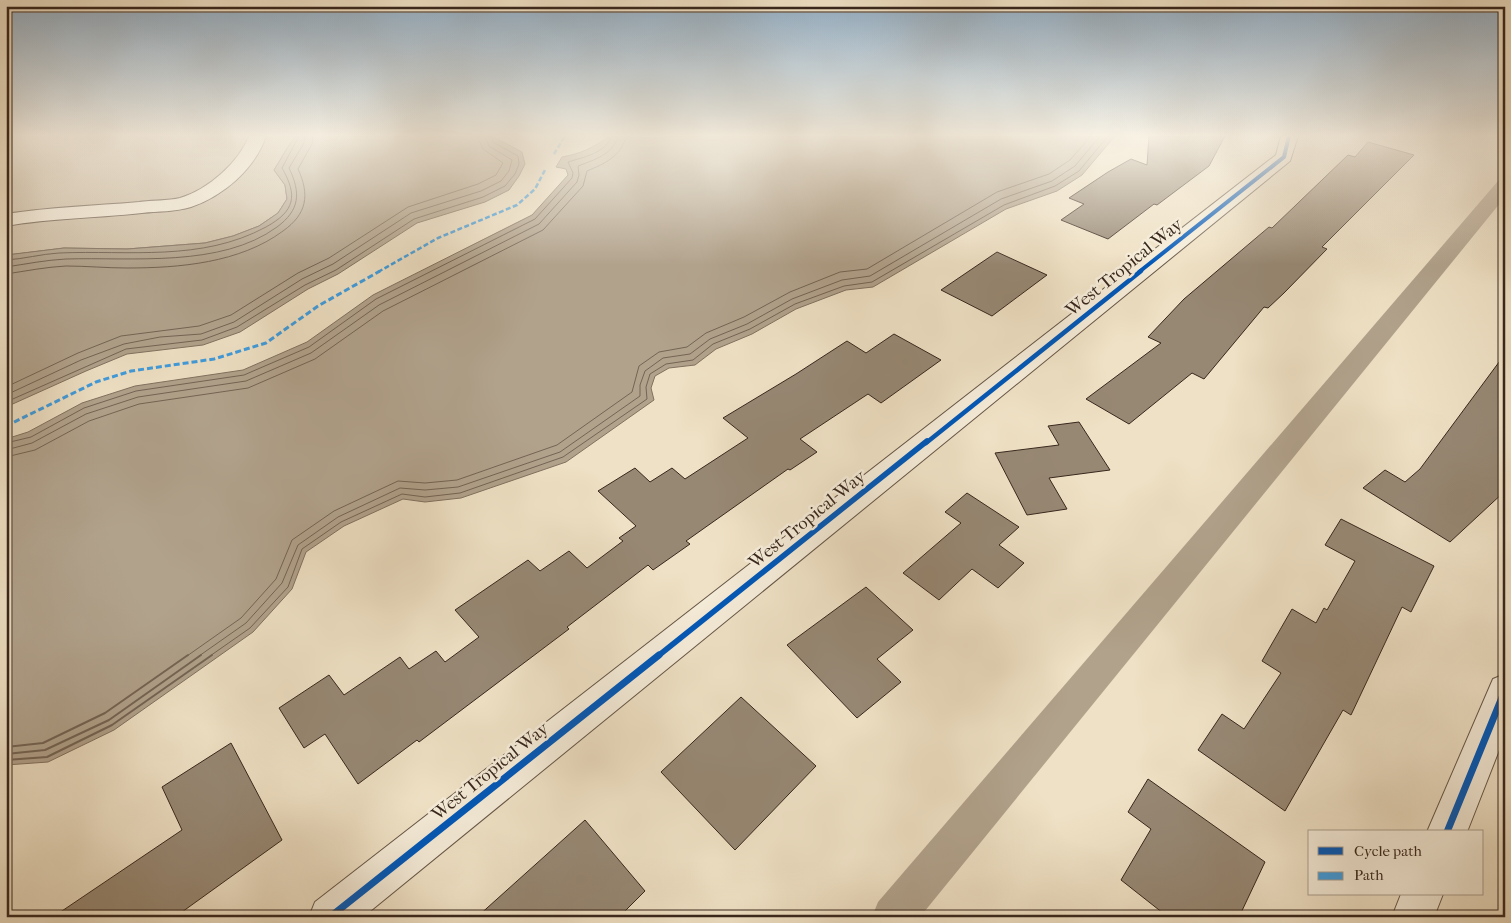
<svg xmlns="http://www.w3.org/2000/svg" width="1511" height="923" viewBox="0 0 1511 923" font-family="'IM FELL French Canon',serif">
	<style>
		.green { fill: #d0c1a8; stroke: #847462 }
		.water { fill: #b1a28c; stroke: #817160 }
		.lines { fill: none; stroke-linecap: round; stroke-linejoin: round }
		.shore-far1 { stroke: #746454; stroke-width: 1 }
		.shore { stroke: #746454; stroke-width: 2 }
		.canal { fill: #b1a28c; fill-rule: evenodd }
		.building { fill: #978874; stroke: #38271d }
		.minor-casing { stroke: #665647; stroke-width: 2 }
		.minor { fill: #f5ecd9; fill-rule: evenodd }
		.quiet-far1 { stroke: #3e9cdf; stroke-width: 2.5; stroke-dasharray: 5 2.5; stroke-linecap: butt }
		.quiet { stroke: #3e9cdf; stroke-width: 3; stroke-dasharray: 6 3; stroke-linecap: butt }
		.cycleway-far3-casing { stroke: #f5ecd9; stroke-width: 5.5 }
		.cycleway-far2-casing { stroke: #f5ecd9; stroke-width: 7 }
		.cycleway-far1-casing { stroke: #f5ecd9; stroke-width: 9 }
		.cycleway-casing { stroke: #f5ecd9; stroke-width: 10 }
		.cycleway-far3 { stroke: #0057b8; stroke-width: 4 }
		.cycleway-far2 { stroke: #0057b8; stroke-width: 4.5 }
		.cycleway-far1 { stroke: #0057b8; stroke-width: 5.5 }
		.cycleway { stroke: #0057b8; stroke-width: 7 }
		.labels { text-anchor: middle; stroke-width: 5; stroke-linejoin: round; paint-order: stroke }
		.street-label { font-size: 18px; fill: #38271d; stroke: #f5ecd9 }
	</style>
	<rect width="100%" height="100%" fill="#efe1c5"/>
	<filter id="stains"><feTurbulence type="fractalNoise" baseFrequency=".004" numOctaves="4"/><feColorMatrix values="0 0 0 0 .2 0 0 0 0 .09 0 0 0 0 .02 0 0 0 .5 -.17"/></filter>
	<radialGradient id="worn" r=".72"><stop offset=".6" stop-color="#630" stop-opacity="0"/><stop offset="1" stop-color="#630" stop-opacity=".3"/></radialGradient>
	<path class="green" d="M6,136H296C287,146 282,158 274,170L285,185L287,199L278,213L259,226L233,236L205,243L127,249L64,248L8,255H6Z"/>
	<path class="water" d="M296,136H492L522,152L525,164L519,176L509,190L485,202L417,223L338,274L308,289L240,332L203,345L127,354L86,371L6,407V255L64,248L127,249L205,243L233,236L259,226L278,213L287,199L285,185L274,170C282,158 287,146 296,136Z
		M610,136L653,138L677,136H1115L1082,175L1057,191L1006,209L873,287L846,290L796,309L752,334L716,349L695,365L669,368L655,376L651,388L654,400L566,462L461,498L425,502L403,499L344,526L306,552L292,589L253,632L114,730L48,762L6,765V439L28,432L82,403L135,386L243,370L307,342L373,295L532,215L568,175L566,169L556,167L562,157C583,153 592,148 610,136Z"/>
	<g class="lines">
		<path class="shore-far1" d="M6,260C24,259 41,254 59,253C129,250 201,262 266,227C295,211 298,196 282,168L299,136
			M6,267C26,264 46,260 66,259C132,257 221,268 277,227C300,210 301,193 289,168L304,143L305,136
			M6,274C26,271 46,267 66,266C86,266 107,268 127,268C179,268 240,263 283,231C307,214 310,195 298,169L312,144L313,136
			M6,387L78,353L121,336L199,326L231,315L298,273L329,258L408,207L478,184L496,175L503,163L483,149L477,136
			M6,395L81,360L124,344L160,337L201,334L234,322L302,279L333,264L411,213L481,191L501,181L509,171L512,160L489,146L485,136
			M6,402L126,349L202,340L237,327L305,285L336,270L414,219L483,197L505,186L515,174L519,164L518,156L493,142L491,136
			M6,443L31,437L84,408L136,391L244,375L309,347L376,299L535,219L572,178L573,173L568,162C584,157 606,153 612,136
			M6,450L32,443L86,414L138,397L246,381L311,353L379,305L539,224L577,182L579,175L578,166C594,160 614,154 618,136
			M6,457L35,450L89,421L139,404L248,388L315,359L383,311L543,230L583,186L587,171C604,164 622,156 626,136
			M187,656L241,618L276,579L292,540L334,511L398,481L425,483L457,480L557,445L632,392L639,366L659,352L687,347L706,333L744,317L790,292L840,272L867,269L997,192L1049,174L1070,160L1091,136
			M199,656L246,623L282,583L298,545L338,517L400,488L425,490L458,487L560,452L640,396V385L645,371L663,358L690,354L710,339L747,324L792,299L842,280L870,276L1001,199L1052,181L1075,166L1100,136
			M210,656L250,628L288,587L302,549L341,522L402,494L425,497L460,493L563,457L647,399L646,387L650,374L666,364L693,360L713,344L750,329L795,304L844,286L872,282L1004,205L1055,186L1079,171L1108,136"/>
		<path class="shore" d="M6,747L43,743L105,713L188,655
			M6,754L45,750L109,720L201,655
			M6,760L47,757L112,725L212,655"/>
		<path class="canal" d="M1505,179V197L920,917H872L878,902L1498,181Z"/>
	</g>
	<path class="building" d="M1149,136H1225L1209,166L1157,205L1154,204L1108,239L1061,220L1084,204L1069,198L1108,172L1131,159L1147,165Z
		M1368,142L1414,155L1322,247L1327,249L1284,293L1268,308L1264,307L1204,379L1192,373L1129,424L1086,399L1161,343L1148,337L1184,299L1269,227L1272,228L1348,155L1355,157Z
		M997,252L1047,275L992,316L941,290Z
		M894,334L941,360L881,403L868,394L800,439L817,452L790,470L788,469L686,541L690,544L653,570L648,565L567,627L569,629L419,742L417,740L358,784L325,734L304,748L279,708L329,675L344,695L400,657L409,669L436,651L445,662L479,637L455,610L528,560L540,571L569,551L587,568L623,541L619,538L636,526L598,491L635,468L650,482L672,468L685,479L748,438L723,418L796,374L847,341L866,353Z
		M1505,354V491L1450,542L1363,488L1385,470L1405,482L1420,469Z
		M1079,422L1110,470L1049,478L1067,509L1027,515L995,453L1059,445L1048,426Z
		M967,493L1019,527L999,545L1024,563L998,588L972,569L939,600L903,573L961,523L945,512Z
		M1341,519L1434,566L1411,612L1402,607L1351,715L1343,710L1285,811L1198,750L1222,714L1244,729L1281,673L1262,661L1292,609L1316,623L1324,608L1327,610L1355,561L1325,545Z
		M866,587L913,630L877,659L901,682L857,718L787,645Z
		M741,697L816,766L735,850L661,772Z
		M231,743L282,840L175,917H53L182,830L162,787Z
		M1148,779L1265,862L1239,917H1168L1121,880L1151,829L1128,812Z
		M585,820L645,891L619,917H477Z"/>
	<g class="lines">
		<defs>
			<path id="minor" d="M249,136H266C255,169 223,196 191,207C176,212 158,211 142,213C97,218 51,218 6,226V214C50,207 94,206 139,202C152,200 168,201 180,198C208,190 239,162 249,136Z
				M1281,136H1298L1290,161L363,917H309L315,902L1276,155Z
				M1505,674V735L1467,832H1427L1493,679Z
				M1401,894H1443L1434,917H1392Z"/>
		</defs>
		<use href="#minor" class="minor-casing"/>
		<use href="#minor" class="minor"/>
		<path class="quiet-far1" d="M554,154L565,136
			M378,272L438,238L517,205L535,189L545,170"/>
		<path class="quiet" d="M6,426L96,382L131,371L214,359L266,343L318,306L380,271"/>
		<defs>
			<path id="cycleway-far3" d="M1139,272L1284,157L1289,136"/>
			<path id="cycleway-far2" d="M926,443L1141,271"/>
			<path id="cycleway-far1" d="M658,656L927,441"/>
			<path id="cycleway" d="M1447,832L1505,690
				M330,917L659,655"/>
		</defs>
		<use href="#cycleway-far3" class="cycleway-far3-casing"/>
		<use href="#cycleway-far2" class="cycleway-far2-casing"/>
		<use href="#cycleway-far1" class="cycleway-far1-casing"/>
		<use href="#cycleway" class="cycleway-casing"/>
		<use href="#cycleway-far3" class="cycleway-far3"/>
		<use href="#cycleway-far2" class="cycleway-far2"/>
		<use href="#cycleway-far1" class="cycleway-far1"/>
		<use href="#cycleway" class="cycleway"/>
	</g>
	<linearGradient id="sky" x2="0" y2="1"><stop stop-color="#92adc3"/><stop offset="0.51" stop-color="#f8f2e5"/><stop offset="1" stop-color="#f8f2e5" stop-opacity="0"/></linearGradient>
	<rect width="1511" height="265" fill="url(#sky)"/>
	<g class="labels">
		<g class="street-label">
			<text transform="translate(1124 267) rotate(-39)" y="6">West Tropical Way</text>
			<text transform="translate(807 519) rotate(-39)" y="6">West Tropical Way</text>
			<text transform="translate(490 771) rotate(-39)" y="6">West Tropical Way</text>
		</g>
	</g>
	<rect width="1511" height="923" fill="none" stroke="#efe1c5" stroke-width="25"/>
	<rect x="8" y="8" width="1496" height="908" fill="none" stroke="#38271d" stroke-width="2.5"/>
	<rect x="12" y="12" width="1486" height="898" fill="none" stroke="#38271d"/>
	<rect x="1308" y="830" width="175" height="65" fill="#f5ecd9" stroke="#a99d8e"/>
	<rect x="1318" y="847" width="25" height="8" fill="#0057b8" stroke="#a99d8e"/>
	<text x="1354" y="856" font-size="15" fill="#38271d">Cycle path</text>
	<rect x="1318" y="872" width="25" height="8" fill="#3e9cdf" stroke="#a99d8e"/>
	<text x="1354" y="880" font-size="15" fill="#38271d">Path</text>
	<rect width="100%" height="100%" filter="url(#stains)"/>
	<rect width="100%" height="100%" fill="url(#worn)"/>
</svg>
